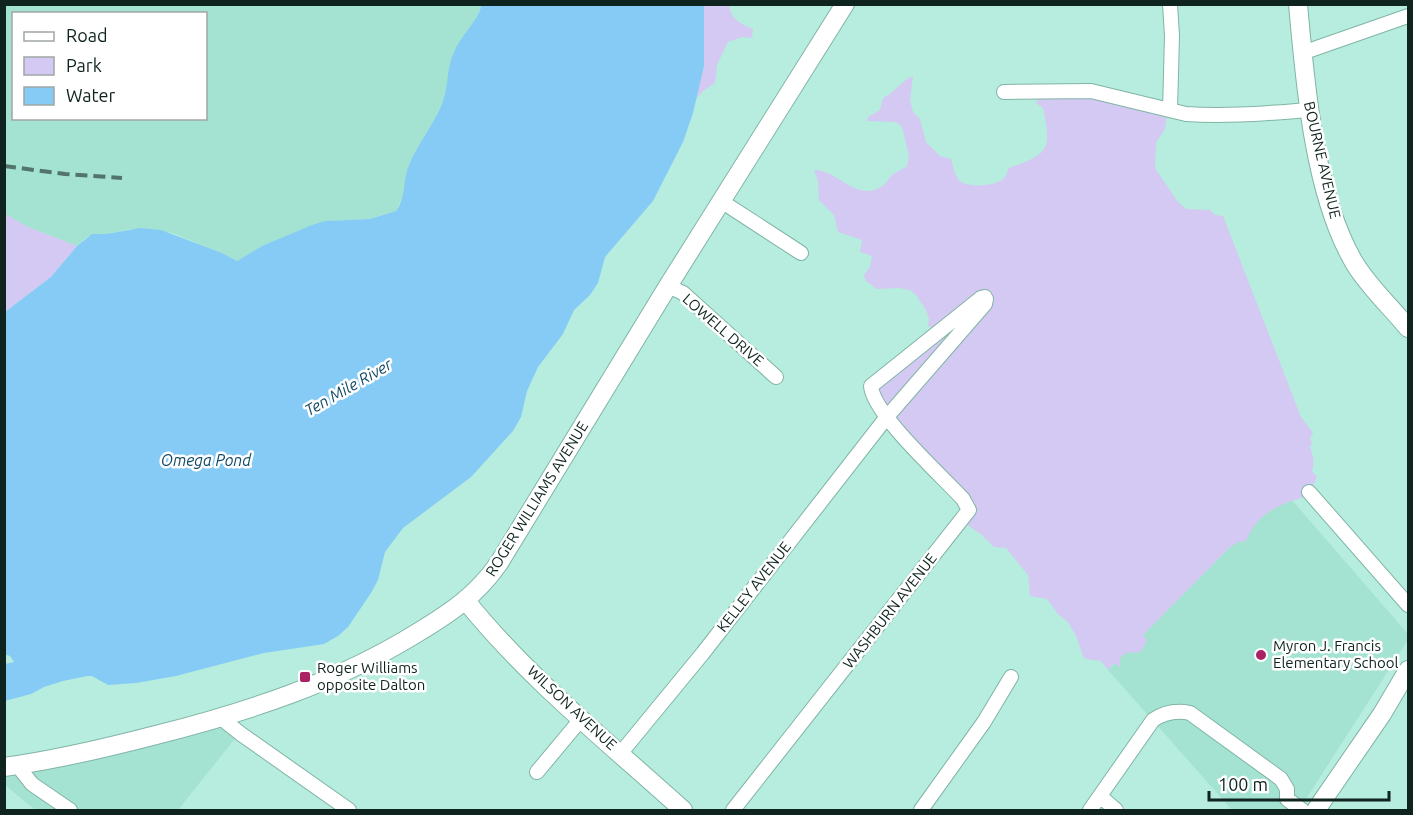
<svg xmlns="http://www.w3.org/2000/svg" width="1413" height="815" viewBox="0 0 1413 815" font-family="Ubuntu,sans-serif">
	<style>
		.built { fill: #a4e3d2; fill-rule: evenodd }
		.green { fill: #d3c9f2 }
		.water { fill: #86cbf5 }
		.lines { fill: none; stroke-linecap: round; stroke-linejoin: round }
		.street-casing { stroke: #80b4a6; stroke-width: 16 }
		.secondary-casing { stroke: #80b4a6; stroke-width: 20 }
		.street { stroke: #fff; stroke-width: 14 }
		.secondary { stroke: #fff; stroke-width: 18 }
		.rail { stroke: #52746b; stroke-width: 4; stroke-dasharray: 12 6; stroke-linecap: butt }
		.poi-dot { fill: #aa2166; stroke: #fff; stroke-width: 2 }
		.labels { text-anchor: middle; stroke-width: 5; stroke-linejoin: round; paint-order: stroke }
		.street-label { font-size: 15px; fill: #0f241f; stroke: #fff }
		.poi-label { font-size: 15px; fill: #0f241f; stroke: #fff; text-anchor: start }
		.water-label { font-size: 16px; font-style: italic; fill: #134a66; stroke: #fff }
	</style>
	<rect width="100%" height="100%" fill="#b7edde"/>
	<path class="built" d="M4,5H482L475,20L454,52L444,98L434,121L412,160L407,172L402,198L396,211L370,219L325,221L313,225L262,246L237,261L222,253L172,233L150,229H129L106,234H97L88,236L77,246L28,227L5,214ZM14,14H206V118H14Z
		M1285,492L1408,634V640L1299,810H1232L1108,670Z
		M216,721L237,736L178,810H35L5,785V765Z"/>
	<path class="green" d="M704,5H729C731,19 740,24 753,29L752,38L742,37L728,42L717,65L715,83L703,91L695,100L704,66Z
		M913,76L910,100L913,112L920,119L926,142L940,156L951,159C953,166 955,177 960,181C969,188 993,186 1002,180C1006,177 1007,173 1009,168C1049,154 1052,150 1043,108L1036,103L1041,94L1077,90L1167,115L1165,129L1156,143L1155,168L1178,202L1186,209L1210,210L1215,215L1223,216L1301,417L1313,433L1310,439L1312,443L1310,447C1313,455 1315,462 1312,471L1317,477L1308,496C1280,504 1258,512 1246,541L1238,542L1229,548L1143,635L1147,640L1141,652L1126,653L1120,658V667L1114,663L1108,670L1101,661L1086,659L1083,656L1076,636L1068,622L1058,614L1047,599L1030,596L1028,575L1006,548L994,547L982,535L959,519L963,506L902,435L873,386L938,331L928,326L929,319L926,310L916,295L910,290L899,288L877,289L866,281L864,275L870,267L872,256L860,252L862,240L838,232L834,215L819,200L818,181L814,170C839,170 855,202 881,187C886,185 887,180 891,176C895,172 902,170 907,166L909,156L902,127L896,122L867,121L868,117L880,110L883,98C895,92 901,81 913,76Z
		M5,214L28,227L77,246L51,277L5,312Z"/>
	<path class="water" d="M482,4H704V66L693,113L683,142L653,201L605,257L598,283L590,295L574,310L563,334L538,367L527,391L521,417L513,431L471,477L403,528L385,552L378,580L371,593L348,627L338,636L324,644L264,653L176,676L136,683L108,685L92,676H87L63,681L44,687L31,694L5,701V664L14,662L10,656L4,654L5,312L51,277L77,246L92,234H106L140,228L161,230L222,253L237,261L262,246L312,225L325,221L370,219L396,211C405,199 403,185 407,171C414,148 432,128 441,106C449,89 446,69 454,52C461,35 477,23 482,4Z"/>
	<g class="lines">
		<defs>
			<path id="street" d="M1170,4L1172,36L1170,110
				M1302,53L1408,16
				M1004,92L1091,91L1186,114C1227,117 1268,113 1309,110
				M721,201L801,253
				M668,286L683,293L776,377
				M1309,492L1408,605
				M221,718L241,734L349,810
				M620,754L703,653L886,418L985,304L986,299
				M17,765L32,784L70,810
				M537,772L582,718
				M1100,796L1116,810
				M733,810L969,510L963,499C942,476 873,414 871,386L981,298L985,297
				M921,810L984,722L1011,677
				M1090,810L1153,720C1165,712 1176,710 1190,713L1281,779L1287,789V799L1302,810"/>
			<path id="secondary" d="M1298,4C1305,83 1314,196 1355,264C1369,287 1391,307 1408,328
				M466,601C529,679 609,743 683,810
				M4,767C56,760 106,748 156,735C247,712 336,683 417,633C450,613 476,596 499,563L668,286L845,4
				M1316,810L1382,714L1408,670"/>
		</defs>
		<use href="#street" class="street-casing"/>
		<use href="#secondary" class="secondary-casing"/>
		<use href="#street" class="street"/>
		<use href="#secondary" class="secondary"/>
		<path class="rail" d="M4,166L65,174L122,178"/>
	</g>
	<g class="poi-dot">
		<circle cx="1261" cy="655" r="6"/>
		<rect x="299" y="671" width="12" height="12" rx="3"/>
	</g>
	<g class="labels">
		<g class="street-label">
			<text transform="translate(1322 160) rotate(77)" y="5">BOURNE AVENUE</text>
			<text transform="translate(723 330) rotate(41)" y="5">LOWELL DRIVE</text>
			<text transform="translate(537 499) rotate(-58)" y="5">ROGER WILLIAMS AVENUE</text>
			<text transform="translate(754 587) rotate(-52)" y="5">KELLEY AVENUE</text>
			<text transform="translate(890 611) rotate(-52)" y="5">WASHBURN AVENUE</text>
			<text transform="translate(572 708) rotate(43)" y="5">WILSON AVENUE</text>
		</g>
		<g class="poi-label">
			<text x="1273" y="651">Myron J. Francis<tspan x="1273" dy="17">Elementary School</tspan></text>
			<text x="317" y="673">Roger Williams<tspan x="317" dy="17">opposite Dalton</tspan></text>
		</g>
		<g class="water-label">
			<text transform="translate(348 387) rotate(-30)" y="6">Ten Mile River</text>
			<text x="206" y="466">Omega Pond</text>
		</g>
	</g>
	<rect width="1413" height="815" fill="none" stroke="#0f241f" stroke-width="12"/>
	<rect x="12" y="12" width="195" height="108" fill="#ffffff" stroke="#9fa7a5" stroke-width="1.5"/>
	<rect x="24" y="32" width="30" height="9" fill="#ffffff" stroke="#9fa7a5" stroke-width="1.5"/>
	<text x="66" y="42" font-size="18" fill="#0f241f">Road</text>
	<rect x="24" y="57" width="30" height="18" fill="#d3c9f2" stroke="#9fa7a5" stroke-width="1.5"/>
	<text x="66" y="72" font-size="18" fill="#0f241f">Park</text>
	<rect x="24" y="87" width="30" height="18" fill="#86cbf5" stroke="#9fa7a5" stroke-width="1.5"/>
	<text x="66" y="102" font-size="18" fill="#0f241f">Water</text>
	<path d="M1209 791v9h180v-9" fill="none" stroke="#0f241f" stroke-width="3"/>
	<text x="1218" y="791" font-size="18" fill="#0f241f" stroke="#ffffff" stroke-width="4.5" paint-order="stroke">100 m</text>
</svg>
